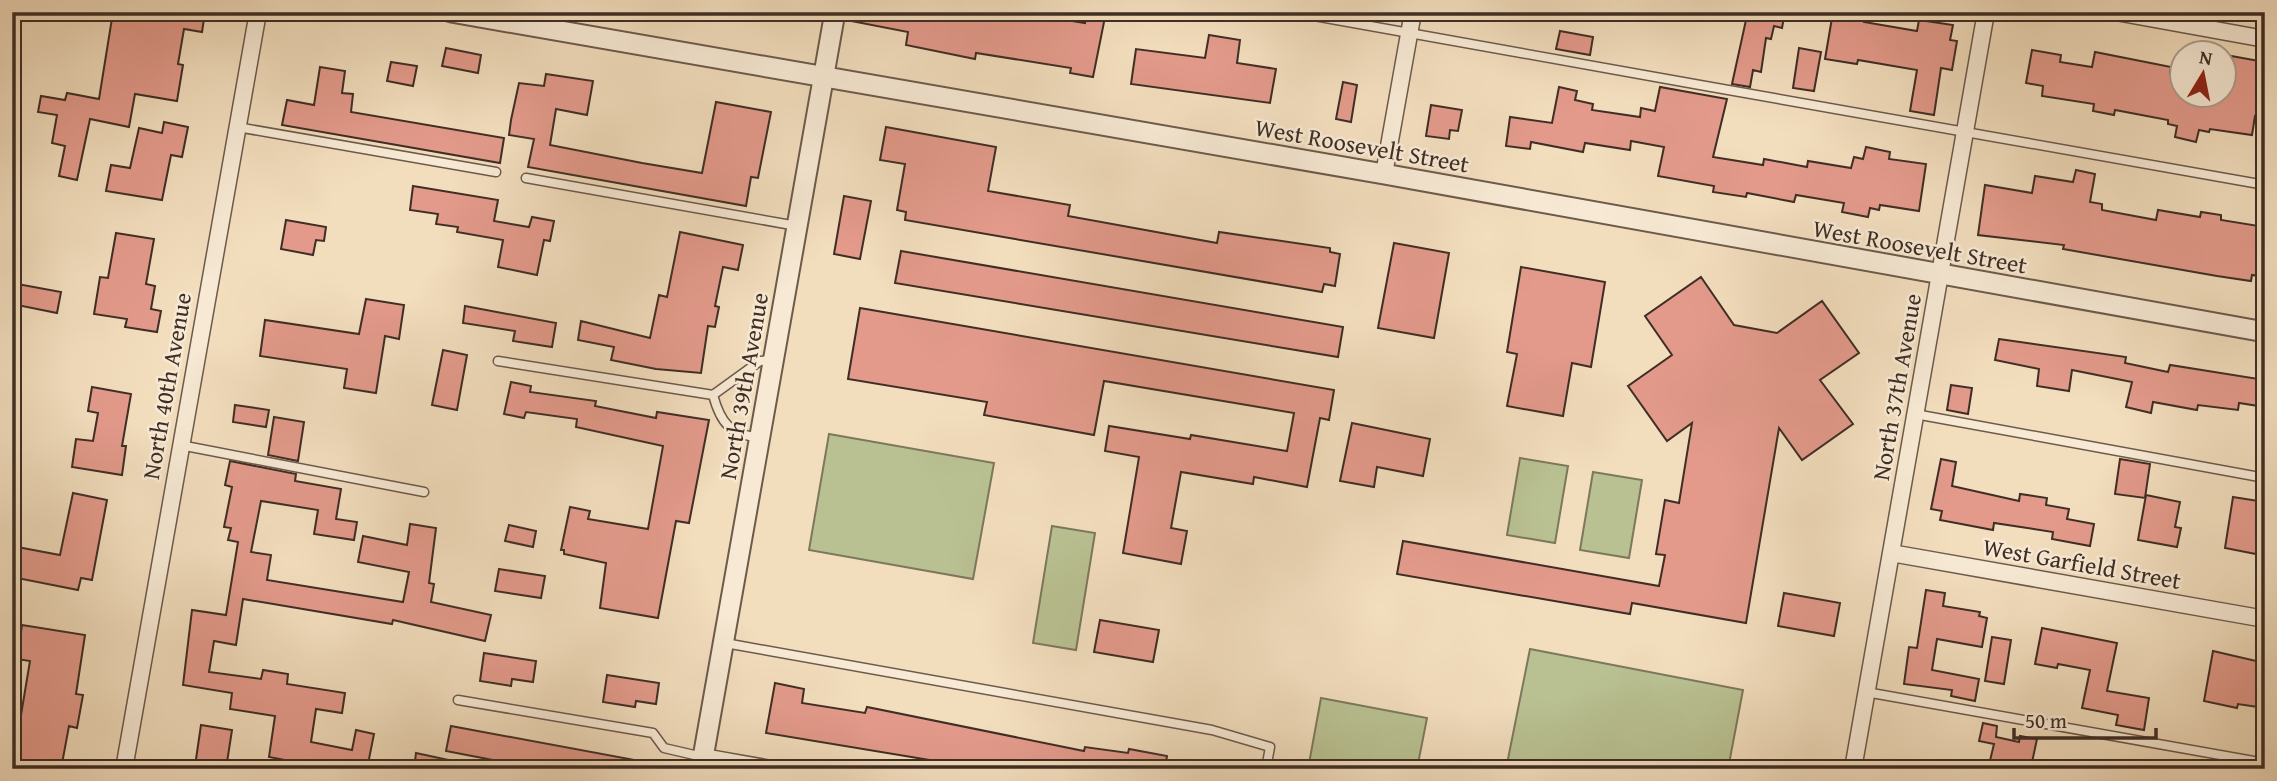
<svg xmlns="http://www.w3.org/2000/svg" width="2277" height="781" viewBox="0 0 2277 781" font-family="'Gentium Book Plus',serif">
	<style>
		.green { fill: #b9c192; stroke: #7c785c; stroke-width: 2 }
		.building { fill: #e39a8b; stroke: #3f2e25; stroke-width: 2 }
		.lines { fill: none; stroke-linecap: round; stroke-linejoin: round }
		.service-casing { stroke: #6c5a4b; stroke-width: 11 }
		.minor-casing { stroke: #6c5a4b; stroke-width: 19 }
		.tertiary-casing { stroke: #6c5a4b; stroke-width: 23 }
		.service { stroke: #f7e9d4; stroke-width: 8 }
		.minor { stroke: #f7e9d4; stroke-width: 16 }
		.tertiary { stroke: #f7e9d4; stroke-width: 19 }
		.labels { text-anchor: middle; stroke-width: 5; stroke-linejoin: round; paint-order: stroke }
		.street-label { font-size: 24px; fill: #3f2e25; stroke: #f7e9d4 }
	</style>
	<rect width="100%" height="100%" fill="#f2ddbd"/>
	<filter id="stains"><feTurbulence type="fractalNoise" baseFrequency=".00286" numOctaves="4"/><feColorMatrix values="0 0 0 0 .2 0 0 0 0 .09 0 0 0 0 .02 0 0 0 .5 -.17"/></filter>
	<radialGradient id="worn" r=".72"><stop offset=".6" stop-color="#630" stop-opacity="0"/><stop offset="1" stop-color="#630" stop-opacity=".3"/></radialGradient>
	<path class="green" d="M829,434L994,463L973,579L809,550Z
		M1520,458L1568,466L1555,543L1507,535Z
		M1593,472L1642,480L1629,558L1580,550Z
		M1052,526L1095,533L1076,650L1033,643Z
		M1530,649L1743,690L1728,769H1506Z
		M1321,698L1427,718L1417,769H1308Z"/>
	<path class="building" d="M113,12H205L202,32L184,29L178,64L183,65L177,101L135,94L129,127L90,119L77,180L59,176L65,146L52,143L57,115L38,112L41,96L65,100L67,93L99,99Z
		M847,12H940L956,16V12H1017L1085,23L1087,12H1106L1093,77L1070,73L1071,68L976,53L975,59L906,45L908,32L846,20Z
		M1741,12H1785L1782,28L1774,26L1771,39L1766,38L1761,72L1753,70L1750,87L1732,84L1746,20L1741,19Z
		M1833,12H1866L1864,22L1917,31L1919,20L1953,25L1950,40L1957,41L1952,70L1941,68L1934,115L1910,111L1917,70L1858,60L1857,64L1825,59Z
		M1560,31L1593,37L1590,55L1556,49Z
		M1209,35L1240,40L1237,63L1276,69L1270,103L1131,84L1136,49L1205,58Z
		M446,48L481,55L478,73L442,66Z
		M1799,48L1821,52L1814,91L1793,88Z
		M2032,50L2061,55L2060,62L2092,67L2095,52L2171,67L2170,73L2182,76V94H2225L2231,56L2265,62V118L2255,116L2252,135L2210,129L2209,132L2199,130L2196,142L2175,137L2177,126L2168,124V120L2115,110L2114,115L2093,111L2094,104L2042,96L2043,86L2026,83Z
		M391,62L417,66L413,86L387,81Z
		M320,67L345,71L342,93L353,94L351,112L504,138L500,163L282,125L287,100L314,105Z
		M546,74L593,81L587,115L556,109L550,145L642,163L702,173L716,102L771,112L758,178L751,177L746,206L528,167L534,139L509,135L511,120L519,83L544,86Z
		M1343,82L1357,85L1351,122L1336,119Z
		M1559,87L1577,91L1575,100L1593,104L1592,110L1640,117L1641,108L1655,111L1660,87L1727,99L1713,157L1763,165L1764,159L1807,167L1808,161L1851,168L1854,157L1863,159L1866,147L1890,152L1889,159L1926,164L1919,211L1880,205L1879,210L1870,208L1868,217L1842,212L1844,203L1796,195L1794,202L1747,193L1746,197L1713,192L1714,186L1658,176L1664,147L1631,141L1630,150L1585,143L1583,152L1531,142L1530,149L1506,146L1510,117L1552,123Z
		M1431,105L1462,110L1458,131L1450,130L1449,139L1426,136Z
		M164,122L188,127L182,157L171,155L162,200L106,191L111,165L130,168L139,128L162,133Z
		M886,127L996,147L988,191L1070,205L1068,216L1217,243L1219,232L1330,248V252L1340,254L1335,286L1324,284L1322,292L905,220L906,212L897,210L905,164L880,160Z
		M2076,170L2095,174L2090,202L2102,204V210L2156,220L2158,210L2200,217L2201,212L2221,215V220L2265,227V277L2252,275L2251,281L2217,276L2063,249L2064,245L1978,235L1985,185L2032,193L2035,176L2073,182Z
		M413,186L498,200L494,221L529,227L532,217L554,221L550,241L544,240L537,275L498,267L503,240L457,232L458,227L436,224L438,214L410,210Z
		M844,196L871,201L860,259L834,254Z
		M286,220L326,227L324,241L316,240L313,255L281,249Z
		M680,232L743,245L738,270L723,267L715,306L719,307L715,327L708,326L701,373L656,369L611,360L614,347L578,340L581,321L650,338L659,295L667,297Z
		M116,233L154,239L146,284L155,286L151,309L161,311L157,332L125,327L127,319L94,314L100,277L108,278Z
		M1394,243L1449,253L1434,338L1378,328Z
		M901,251L1343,327L1338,357L895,283Z
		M1521,267L1605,282L1591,367L1572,363L1563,416L1507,406L1517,354L1507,352Z
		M1701,277L1734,325L1777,333L1822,301L1859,353L1820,380L1853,424L1802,460L1779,428L1746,623L1632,603L1630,614L1397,574L1403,541L1659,586L1665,555L1656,554L1665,500L1679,503L1692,423L1667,441L1628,386L1672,355L1645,316Z
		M12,283L61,292L57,313L12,304Z
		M366,299L404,305L399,339L385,336L376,393L344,388L347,369L260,356L265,320L359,334Z
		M465,306L556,323L552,347L513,341L515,331L463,323Z
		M860,308L1334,390L1329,420L1320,418L1307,487L1254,477L1253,484L1181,472L1171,528L1187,531L1181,564L1123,553L1139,457L1105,451L1109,426L1190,439L1191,435L1287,451L1294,413L1104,381L1094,435L984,415L987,402L848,379Z
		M1999,339L2126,357L2125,363L2168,372L2170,365L2265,380V407L2239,403L2238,410L2198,405L2197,410L2153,402L2151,413L2126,407L2132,382L2072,370L2069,391L2037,386L2039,369L1995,360Z
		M443,350L467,355L457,410L432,405Z
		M511,382L531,386L530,392L596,401L595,406L656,418L657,412L709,420L689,523L676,521L658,618L600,608L606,563L564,554V550H561L570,507L590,511L588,519L648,529L663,446L576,427L577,419L526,412L524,418L504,414Z
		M1951,385L1972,388L1968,414L1947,410Z
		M92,387L131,394L122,446H126L122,475L72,467L76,439L93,441L98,413L88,411Z
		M235,405L269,410L266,427L233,422Z
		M274,417L304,422L298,461L268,455Z
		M1352,423L1430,439L1423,476L1377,467L1374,487L1340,481Z
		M1941,459L1956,462L1952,486L2019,501L2020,494L2047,498L2046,505L2069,509L2067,519L2094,524L2090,546L2052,539L2053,532L1994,523L1993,530L1940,520L1942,511L1931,509Z
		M2120,459L2150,464L2145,498L2115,494Z
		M230,461L296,474L295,481L341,489L336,519L357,522L354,540L314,534L318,510L261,501L251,552L271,555L267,580L403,602L409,572L358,562L363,536L407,545L410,524L436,528L429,583L434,584L431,602L491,615L485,641L393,620L392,624L243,599L236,645L214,641L209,672L261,679L263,670L288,674L287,684L345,693L342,713L316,709L311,742L352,750L356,730L374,734L367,769H332L269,757L275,716L230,709L232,693L183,685L192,610L226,615L238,542L228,540L231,528L224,527L232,487L225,485Z
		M73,493L107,500L92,580L81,578L78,590L12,577V546L60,555Z
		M2146,495L2180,502L2175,527L2181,528L2177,547L2138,540Z
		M2233,497L2265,502L2261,555L2225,548Z
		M509,525L536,531L533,547L505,541Z
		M499,569L545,576L541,598L495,591Z
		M1926,590L1945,593L1943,606L1980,612L1979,616L1987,618L1982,647L1937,639L1932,670L1979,679L1975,701L1951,696L1952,690L1904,684L1909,647L1917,648Z
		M1784,593L1840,603L1834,636L1778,626Z
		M1100,620L1159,630L1153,662L1094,652Z
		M22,625L85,635L76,694L83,695L77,728L69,726L61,769H12V738L17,739L30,661L17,659Z
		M2042,628L2117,643L2107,691L2149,698L2144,730L2116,725L2118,715L2082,708L2090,670L2058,664L2057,668L2035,664Z
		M1992,637L2011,640L2004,684L1985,681Z
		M2213,651L2265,663V708L2238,704L2237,708L2204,701Z
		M484,653L536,661L533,682L512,679L511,686L480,681Z
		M607,675L659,683L656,704L636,701L635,707L603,702Z
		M775,683L804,689L802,703L865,713L867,707L1084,751L1085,747L1128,753L1129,749L1167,756L1165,769H984L766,733Z
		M1983,723L1997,726L1996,737L2019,742L2020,736L2037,739L2031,767L2007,762V769H1988L1994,744L1979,741Z
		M201,725L232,730L226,769L195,766Z
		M451,726L640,761L639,769H539L446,751Z
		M416,753L458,762L457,769H414Z"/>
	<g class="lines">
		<defs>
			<path id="service" d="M1292,12C1616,71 1941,127 2265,185
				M237,127L496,172
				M526,178L797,226
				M498,361L713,395L760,361L773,360
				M713,395C721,424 730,434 760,438
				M1915,414L2265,478
				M180,445L424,492
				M725,643L1212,730L1270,747L1266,769
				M1866,692L2265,763
				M458,700L653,733L664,748L703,757"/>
			<path id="minor" d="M2116,12L2265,39
				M1384,174L1413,12
				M1891,553L2265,619
				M703,757L771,769
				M124,769L258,12
				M1853,769L1986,12"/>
			<path id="tertiary" d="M451,12L1384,174L2265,332
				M701,769L835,12"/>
		</defs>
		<use href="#service" class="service-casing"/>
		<use href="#minor" class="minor-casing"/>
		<use href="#tertiary" class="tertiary-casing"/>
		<use href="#service" class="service"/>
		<use href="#minor" class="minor"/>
		<use href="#tertiary" class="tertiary"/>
	</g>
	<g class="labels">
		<g class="street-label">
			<text transform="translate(1362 146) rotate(10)" y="8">West Roosevelt Street</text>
			<text transform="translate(1920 247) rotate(10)" y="8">West Roosevelt Street</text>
			<text transform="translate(167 386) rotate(-80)" y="8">North 40th Avenue</text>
			<text transform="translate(744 386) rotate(-80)" y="8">North 39th Avenue</text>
			<text transform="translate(1897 387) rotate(-80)" y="8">North 37th Avenue</text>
			<text transform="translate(2082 564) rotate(10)" y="8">West Garfield Street</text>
		</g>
	</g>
	<rect width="2277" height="781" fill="none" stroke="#f2ddbd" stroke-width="42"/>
	<rect x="14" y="14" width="2249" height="753" fill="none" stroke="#3f2e25" stroke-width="3.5"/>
	<rect x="21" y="21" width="2235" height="739" fill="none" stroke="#3f2e25" stroke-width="2"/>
	<g transform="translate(2203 74) rotate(10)"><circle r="33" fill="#f7e9d4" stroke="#ad9e8e" stroke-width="2"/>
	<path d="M0-5L12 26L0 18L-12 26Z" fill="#8f2418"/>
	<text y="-10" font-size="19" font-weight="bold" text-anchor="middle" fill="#3f2e25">N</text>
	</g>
	<path d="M2014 728v10h142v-10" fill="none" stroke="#3f2e25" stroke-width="3.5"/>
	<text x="2025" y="728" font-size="21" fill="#3f2e25" stroke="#f7e9d4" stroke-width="5" paint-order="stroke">50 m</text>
	<rect width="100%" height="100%" filter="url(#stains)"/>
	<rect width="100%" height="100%" fill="url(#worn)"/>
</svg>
